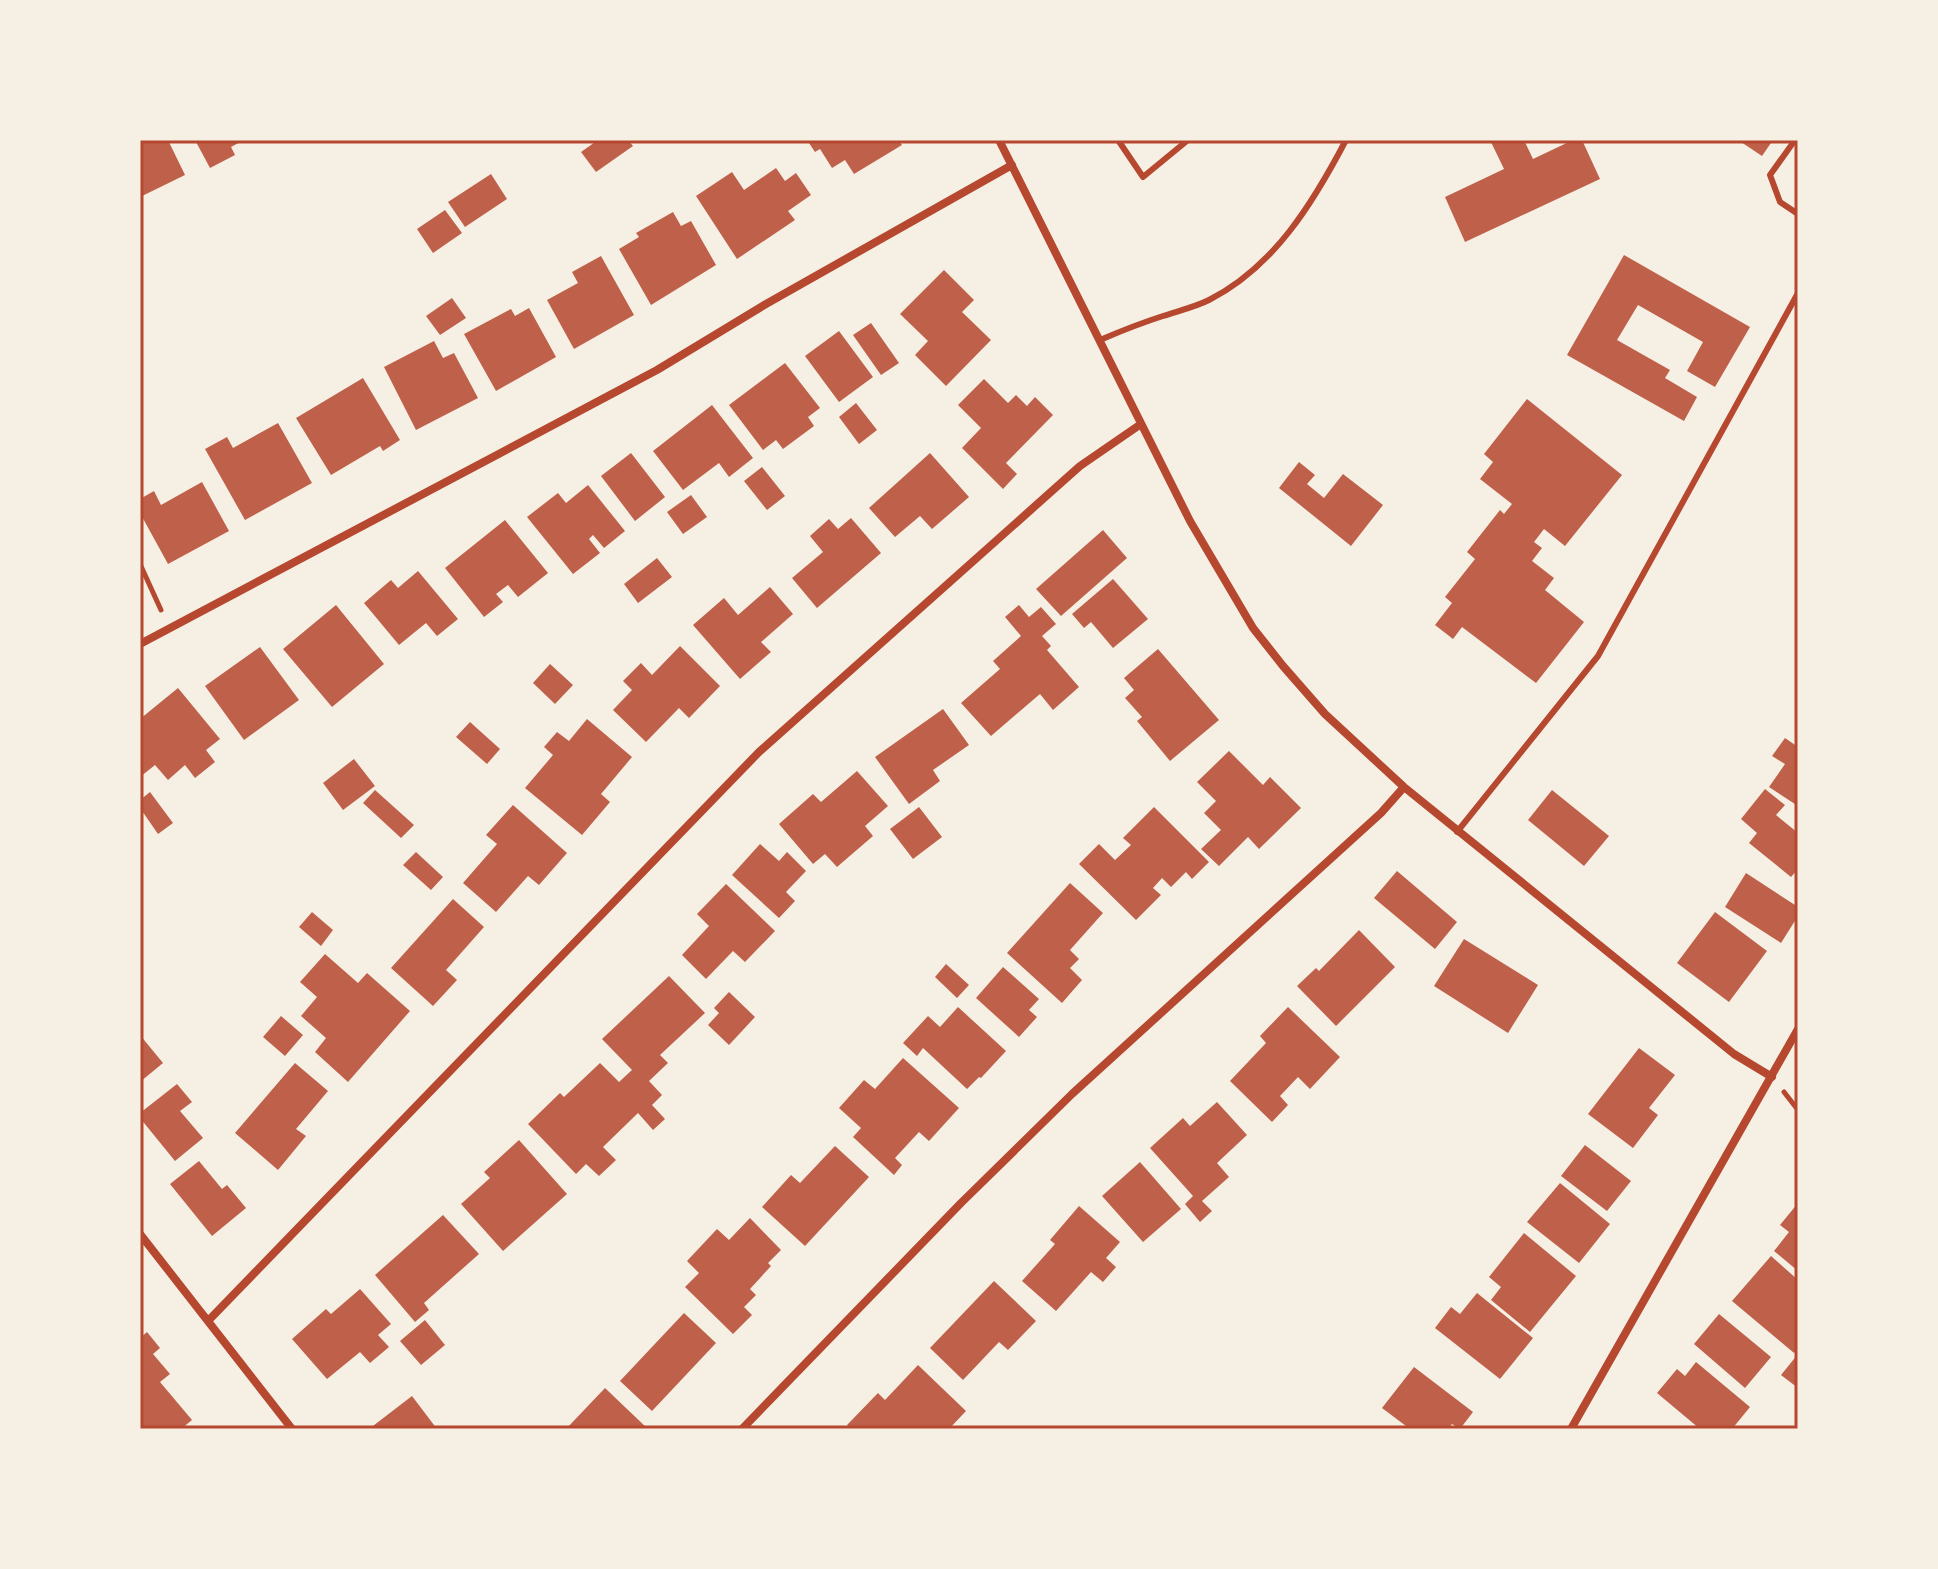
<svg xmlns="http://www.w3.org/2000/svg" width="1938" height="1569" viewBox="0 0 1938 1569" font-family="Raleway,sans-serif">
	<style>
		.building { fill: #bf614a }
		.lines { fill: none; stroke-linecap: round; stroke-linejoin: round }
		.path { stroke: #b5482f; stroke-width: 5 }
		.service { stroke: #b5482f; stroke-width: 6 }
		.minor { stroke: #b5482f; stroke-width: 8 }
		.neatline { fill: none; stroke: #b5482f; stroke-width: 3 }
	</style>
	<rect width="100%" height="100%" fill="#f6efe4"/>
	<path class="building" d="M140,140H168L185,175L140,197Z
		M195,140H244L231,147L235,155L210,168Z
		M598,140H628L633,146L596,172L581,152Z
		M807,140H898L902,145L854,174L845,160L832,168L820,149L815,152Z
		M1490,140H1524L1533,159L1573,140H1582L1600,179L1465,242L1445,197L1504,169Z
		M1738,140H1773L1762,156Z
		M776,168L785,181L796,173L811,195L788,211L795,220L737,259L696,196L732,172L744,190Z
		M491,174L507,199L465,227L448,202Z
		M445,210L462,233L433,253L417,229Z
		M673,212L681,226L691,221L716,265L651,305L619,249L639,237L636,233Z
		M1624,255L1750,327L1715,387L1687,371L1703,342L1638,305L1617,340L1670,370L1665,378L1697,397L1684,421L1567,355Z
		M601,256L634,315L574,349L547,300L578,283L572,272Z
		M944,270L974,300L962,312L991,340L946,386L915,355L928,341L900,314Z
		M452,298L466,318L440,335L426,316Z
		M529,308L556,357L496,391L464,334L511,309L515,316Z
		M871,323L899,363L881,375L853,335Z
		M839,331L873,377L839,402L805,356Z
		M434,341L443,358L454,353L478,398L416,430L384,367Z
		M785,363L820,408L808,417L814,426L783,449L776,440L763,450L729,405Z
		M363,378L400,440L383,451L380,446L331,475L296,418Z
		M984,379L1008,403L1016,395L1027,406L1035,397L1053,415L1006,463L1017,474L1003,489L962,448L981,428L958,405Z
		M1527,399L1622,475L1565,546L1544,529L1534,542L1542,548L1532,561L1554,578L1545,590L1584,622L1536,683L1462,627L1453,639L1435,625L1452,603L1445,597L1475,559L1467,552L1500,510L1504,514L1512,504L1480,479L1493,462L1484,454Z
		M856,403L877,430L859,444L839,417Z
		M712,405L753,458L729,477L719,463L683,490L653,451Z
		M278,423L312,483L245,520L205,449L227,437L233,448Z
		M631,453L665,497L635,521L601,476Z
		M930,453L969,497L932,529L920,516L895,537L869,508Z
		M1299,462L1315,475L1307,484L1324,498L1343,474L1383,505L1351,546L1279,488Z
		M762,467L785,496L767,510L744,481Z
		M202,482L229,531L168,564L140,513V499L154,491L161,505Z
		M588,485L625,531L604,548L593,535L589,539L600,553L573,574L527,517L558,493L566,503Z
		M691,495L707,517L683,534L667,512Z
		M851,518L881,553L817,608L792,578L823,552L810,536L829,519L838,529Z
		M505,520L548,573L518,597L508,585L496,594L503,602L484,617L445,568Z
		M1103,530L1127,558L1061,616L1036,589Z
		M657,558L672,577L638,603L624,584Z
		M418,571L458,619L437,636L426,623L399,645L364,603L391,580L398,588Z
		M1113,579L1148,619L1113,648L1091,622L1084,628L1072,614Z
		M770,587L793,614L761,642L771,652L740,679L693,625L724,598L738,615Z
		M336,605L384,664L332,707L283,649Z
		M1019,605L1029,617L1041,607L1056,624L1042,636L1051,646L1047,650L1079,687L1053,710L1040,694L991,736L961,703L1000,669L993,661L1021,636L1005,617Z
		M680,646L720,686L689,718L679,708L646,742L613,710L632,690L623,681L641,663L652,675Z
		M260,647L299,700L244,740L205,686Z
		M1158,649L1219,720L1170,761L1137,721L1142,717L1125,698L1134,690L1124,678Z
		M550,664L573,685L555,704L533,683Z
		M178,688L220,739L206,750L215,762L195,778L185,765L168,780L155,765L140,777V719Z
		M943,709L969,745L933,770L940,781L909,804L875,757Z
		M587,719L632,757L601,794L610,802L582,835L525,788L553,755L544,747L557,732L569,741Z
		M470,722L500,749L487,764L456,737Z
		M1785,738L1798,747V806L1769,787L1785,764L1772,756Z
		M1229,751L1263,785L1270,777L1301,808L1259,849L1248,837L1219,866L1201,849L1221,830L1204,813L1216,801L1197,782Z
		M354,759L375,786L343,810L323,783Z
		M857,771L888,806L865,826L873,836L837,867L825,854L813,864L779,824L813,794L821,802Z
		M1765,789L1785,805L1776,815L1798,833V869L1791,877L1749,843L1757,833L1741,819Z
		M375,790L414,825L401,838L363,803Z
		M1552,790L1609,836L1584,866L1528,820Z
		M150,792L173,823L158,834L140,808V800Z
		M513,805L567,853L539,885L528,876L496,912L463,883L497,844L486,835Z
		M919,807L942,837L913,859L890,829Z
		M1154,807L1209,862L1192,879L1186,872L1171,887L1162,878L1153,888L1161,895L1136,920L1079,864L1099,844L1115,860L1131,845L1123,838Z
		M760,844L779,861L787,852L806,871L786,892L795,901L779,918L732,875Z
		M416,852L443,877L431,890L403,865Z
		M1397,871L1457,922L1435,949L1374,898Z
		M1746,873L1798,907V916L1781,943L1725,907Z
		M1070,883L1103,913L1070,950L1079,959L1070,968L1082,980L1062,1003L1007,953Z
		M726,884L775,931L745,962L733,951L706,979L682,955L709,926L697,914Z
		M453,899L484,927L446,970L457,980L433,1006L391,968Z
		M312,912L333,930L321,946L299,927Z
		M1715,912L1767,951L1729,1002L1677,963Z
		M1359,930L1395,967L1336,1026L1297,986L1316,968L1319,971Z
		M1464,939L1538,985L1508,1033L1434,986Z
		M325,954L358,983L367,973L410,1011L348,1082L315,1052L326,1038L301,1016L317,997L300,982Z
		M946,964L969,985L957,998L935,977Z
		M1003,967L1039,999L1029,1010L1037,1017L1019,1037L976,998Z
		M669,976L705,1013L660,1055L668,1063L649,1081L662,1095L652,1105L665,1119L653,1130L638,1113L603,1147L616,1160L599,1176L586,1164L576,1174L528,1124L560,1093L564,1097L600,1063L619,1082L632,1070L602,1039Z
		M729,992L755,1017L729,1045L708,1025L719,1013L714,1008Z
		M958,1007L1006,1051L981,1078L979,1077L967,1089L923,1048L917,1056L903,1043L928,1016L940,1027Z
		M1288,1007L1340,1057L1310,1089L1298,1077L1280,1096L1288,1105L1272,1122L1230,1081L1266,1043L1260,1036Z
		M281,1016L303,1035L285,1056L263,1037Z
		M140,1035L163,1063L140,1082Z
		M1639,1048L1675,1075L1649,1108L1658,1115L1633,1148L1588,1114Z
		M903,1058L959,1108L929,1141L919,1132L895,1158L902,1165L894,1175L853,1137L861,1128L839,1108L864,1080L875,1089Z
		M295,1063L328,1091L296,1129L306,1136L278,1170L235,1133Z
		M177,1084L192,1102L180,1111L203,1138L175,1161L140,1118V1113Z
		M1217,1102L1247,1135L1217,1163L1229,1177L1202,1201L1212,1211L1200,1222L1185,1204L1193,1196L1150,1148L1183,1118L1190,1126Z
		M519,1140L567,1194L503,1251L461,1204L490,1178L484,1172Z
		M1585,1145L1631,1181L1607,1211L1561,1176Z
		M835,1146L869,1177L805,1246L762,1207L791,1175L800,1183Z
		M199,1161L222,1189L227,1185L246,1208L212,1236L170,1184Z
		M1140,1162L1181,1209L1143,1242L1102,1196Z
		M1560,1183L1610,1224L1579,1263L1527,1222Z
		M1798,1203V1271L1774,1251L1789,1232L1780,1225Z
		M1079,1206L1120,1242L1106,1258L1116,1267L1103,1282L1091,1272L1056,1311L1022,1281L1055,1244L1050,1240Z
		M443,1215L479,1254L424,1303L429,1310L415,1322L375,1275Z
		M750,1218L781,1250L768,1263L771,1266L750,1289L756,1295L744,1307L752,1315L733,1334L685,1287L699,1273L687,1261L717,1229L729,1240Z
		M1524,1233L1576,1276L1530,1332L1491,1300L1501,1287L1489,1277Z
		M1771,1256L1798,1280V1348L1794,1353L1732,1301Z
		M994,1281L1036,1321L1008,1350L999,1342L963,1380L930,1348Z
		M360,1289L391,1324L378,1335L389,1347L370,1363L360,1352L327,1379L292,1339L326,1309L331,1314Z
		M1477,1293L1533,1338L1500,1379L1435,1328L1451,1307L1460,1314Z
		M684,1313L716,1343L652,1411L620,1381Z
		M1719,1314L1771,1357L1745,1388L1694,1344Z
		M425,1320L445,1345L421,1365L400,1341Z
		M147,1332L160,1348L153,1354L170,1374L160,1382L192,1420L181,1429H140V1338Z
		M1798,1354V1388L1781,1375Z
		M1696,1362L1750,1407L1732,1429H1700L1657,1393L1677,1369L1685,1376Z
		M918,1365L966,1411L949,1429H851L847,1425L878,1393L885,1400Z
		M1414,1367L1473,1412L1460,1429L1452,1424L1448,1429H1410L1382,1408Z
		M605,1388L648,1429H566Z
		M412,1396L437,1429H369Z"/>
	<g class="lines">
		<path class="path" d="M140,564L161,610
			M1784,1092L1798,1110"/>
		<path class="service" d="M1118,140L1143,177L1188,140
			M1795,140L1770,175L1780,202L1798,214
			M1100,340C1121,331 1141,323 1163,316C1178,311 1195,307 1209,300C1274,267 1313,203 1346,140
			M1457,832L1598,656L1798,293"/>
		<path class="minor" d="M999,140L1190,521L1253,628L1283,666L1325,714L1404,787L1734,1054L1772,1077
			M140,644L657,370L766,304L1012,165
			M140,1234L292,1429
			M208,1321L759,752L1080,466L1141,424
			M742,1429L961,1203L1072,1094L1381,813L1404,787
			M1571,1429L1798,1029"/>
	</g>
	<rect width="1938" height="1569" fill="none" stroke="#f6efe4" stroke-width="284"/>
	<rect x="142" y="142" width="1654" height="1285" class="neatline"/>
</svg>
